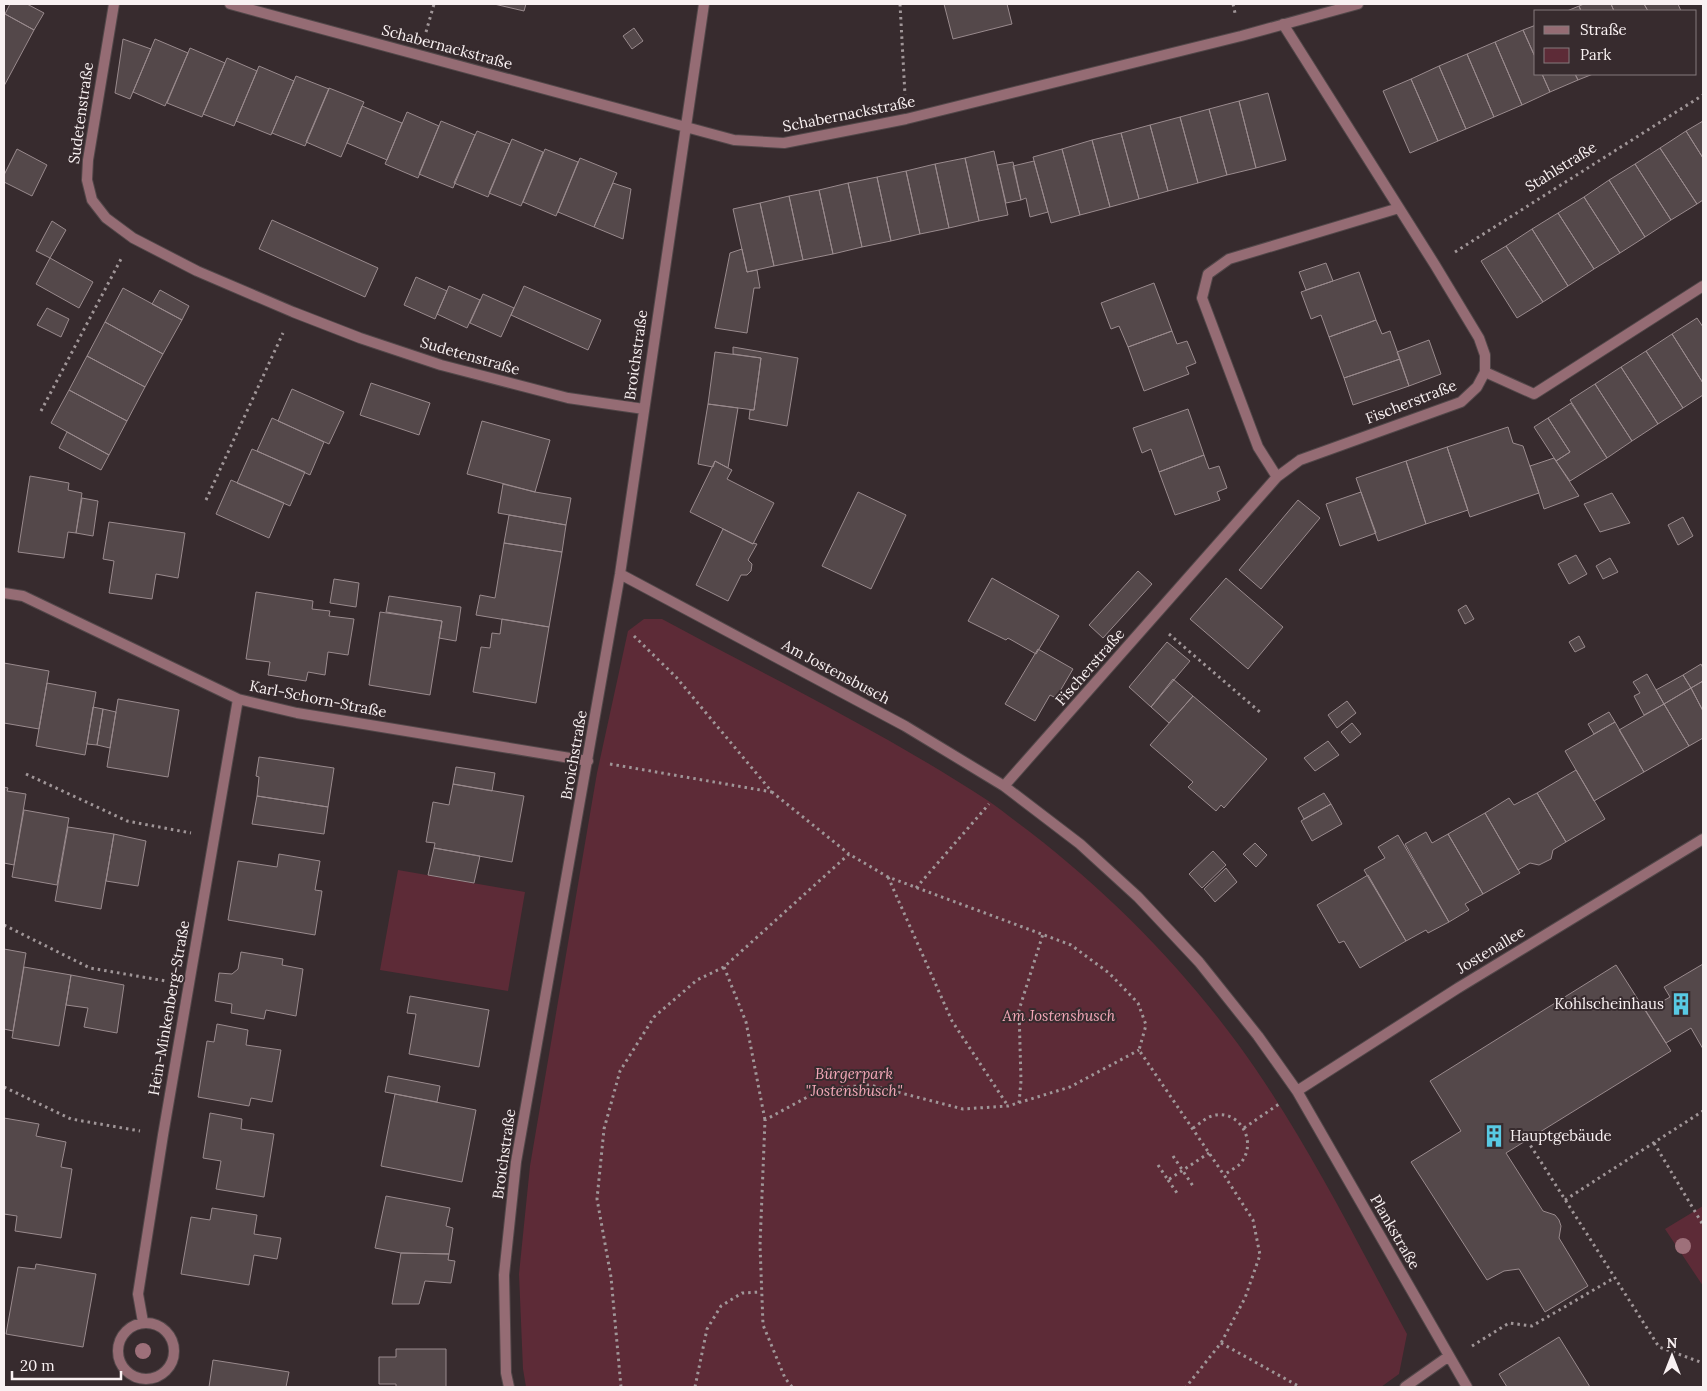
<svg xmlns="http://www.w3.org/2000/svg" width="1707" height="1391" viewBox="0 0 1707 1391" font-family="Lora,serif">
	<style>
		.green { fill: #5d2b37 }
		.building { fill: #54484a; stroke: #998a8d }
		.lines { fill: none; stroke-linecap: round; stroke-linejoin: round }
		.service-casing { stroke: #524749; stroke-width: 12 }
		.minor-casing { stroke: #524749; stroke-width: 12 }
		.path { stroke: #a09698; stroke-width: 3; stroke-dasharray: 2.5 4; stroke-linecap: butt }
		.service { stroke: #956c74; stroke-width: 10 }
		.minor { stroke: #956c74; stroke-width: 10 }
		.tree { fill: #9e707a }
		.labels { text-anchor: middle; stroke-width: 4; stroke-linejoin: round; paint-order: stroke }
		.street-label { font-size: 15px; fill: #f9f1f2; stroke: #372b2e }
		.poi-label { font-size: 15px; fill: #f9f1f2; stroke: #372b2e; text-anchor: end }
		.park-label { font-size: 15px; font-style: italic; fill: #f3a8b8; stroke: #372b2e }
	</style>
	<rect width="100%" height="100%" fill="#372b2e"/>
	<path class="green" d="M644,619H662C771,678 883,732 987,800C1002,810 1016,822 1030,832C1109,893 1179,964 1238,1044C1303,1133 1354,1237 1407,1334L1399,1374L1381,1387H526L523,1369L519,1274L530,1166L597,773L628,631Z
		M398,870L525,892L508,991L380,970Z
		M1703,1206V1286L1665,1229Z"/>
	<path class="building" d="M10,4H27L44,13L34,30L5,14Z
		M494,4H526L524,11Z
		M944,4H1007L1012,24L953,39Z
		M1584,4H1611L1614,11H1581L1579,6Z
		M1611,4H1644L1648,11H1614Z
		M1644,4H1678L1681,11H1648Z
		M1579,6L1581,11H1567Z
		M5,14L34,30L4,86V16Z
		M1536,25V59L1523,30Z
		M634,28L643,41L632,49L623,36Z
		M1523,30L1536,59V74H1542L1550,92L1522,105L1495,42Z
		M123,39L151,49L130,99L115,93Z
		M155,39L188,53L165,106L133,92Z
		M1495,42L1522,105L1494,117L1467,54Z
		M190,48L225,63L202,117L167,103Z
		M1467,54L1494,117L1466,129L1439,66Z
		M227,58L257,71L234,126L203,114Z
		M259,66L294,81L271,135L236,121Z
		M1439,66L1466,129L1438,141L1411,79Z
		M1542,74H1575L1578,80L1550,92Z
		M1575,74H1593L1578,80Z
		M296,76L329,89L305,146L272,133Z
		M1411,79L1438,141L1410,153L1383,91Z
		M329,88L364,102L341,157L306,142Z
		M1268,93L1286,160L1256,168L1239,101Z
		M1239,101L1256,168L1227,175L1209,109Z
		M362,106L402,123L387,160L347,143Z
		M1209,109L1227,175L1198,183L1180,117Z
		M407,112L439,126L418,178L385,164Z
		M1180,117L1198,183L1168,191L1150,125Z
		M441,121L475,135L453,188L419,174Z
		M1703,121V158L1686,131Z
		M1150,125L1168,191L1139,199L1121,133Z
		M477,131L510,144L488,197L454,183Z
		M1686,131L1703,158V200L1697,204L1660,148Z
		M1121,133L1139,199L1110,207L1092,140Z
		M512,139L543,152L521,206L489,193Z
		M1092,140L1110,207L1080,215L1062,149Z
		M1660,148L1697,204L1671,220L1635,164Z
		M17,149L47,165L32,196L4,182V175Z
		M545,149L578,162L556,216L523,202Z
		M1062,149L1080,215L1051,223L1033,157Z
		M994,151L1008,215L979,221L965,158Z
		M580,158L617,173L594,227L558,212Z
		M965,158L979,221L949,228L935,164Z
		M1034,161L1048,212L1030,217L1026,198L1021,200L1013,166Z
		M1013,162L1021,200L1006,203L997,165Z
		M935,164L949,228L920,234L906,171Z
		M1635,164L1671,220L1645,237L1609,180Z
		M906,171L920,234L891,241L877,177Z
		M877,177L891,241L862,247L848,183Z
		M1609,180L1645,237L1620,253L1584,197Z
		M613,183L631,189L623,239L594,227Z
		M848,183L862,247L833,254L819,190Z
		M819,190L833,254L803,260L789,196Z
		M789,196L803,260L774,266L760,203Z
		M1584,197L1620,253L1594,269L1558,213Z
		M760,203L774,266L747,272L733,209Z
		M1558,213L1594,269L1568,286L1532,229Z
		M272,220L378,268L365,297L259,249Z
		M52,221L66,230L50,258L36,251Z
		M1532,229L1568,286L1543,302L1506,246Z
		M1506,246L1543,302L1517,318L1481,261Z
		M742,249L747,272L757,270L760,288H754L747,333L715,328L730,253Z
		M50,258L93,282L79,308L36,284Z
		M1326,263L1333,281L1306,290L1299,272Z
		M1359,272L1376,320L1329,337L1321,315L1311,319L1301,292Z
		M416,277L447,291L435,319L404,305Z
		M1154,283L1172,331L1128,347L1119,326L1111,329L1101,303Z
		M449,286L480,300L467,328L437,314Z
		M524,286L601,320L588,350L511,315Z
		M123,288L182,320L163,354L105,322Z
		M160,290L189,306L182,320L152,304Z
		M483,294L514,308L501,337L470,323Z
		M47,308L69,319L61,337L37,325Z
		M1697,318L1703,327V383L1672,334Z
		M1376,320L1382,334L1390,331L1400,359L1344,378L1329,337Z
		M105,322L163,354L145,387L87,356Z
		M1172,331L1177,344L1187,341L1196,363L1186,367L1189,374L1144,391L1128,347Z
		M1672,334L1703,383V395L1683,408L1646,351Z
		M1429,340L1441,374L1409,386L1397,352Z
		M733,347L798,358L787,426L749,419L750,410H754L761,358L733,354Z
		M1646,351L1683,408L1658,424L1621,367Z
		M715,352L761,358L754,410L708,404Z
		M87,356L145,387L127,421L69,390Z
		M1400,359L1409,386L1353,405L1344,378Z
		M1621,367L1658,424L1632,441L1595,384Z
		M371,383L430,403L419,435L360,415Z
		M1595,384L1632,441L1607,458L1570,400Z
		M292,389L344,412L329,444L278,421Z
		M69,390L127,421L109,455L51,423Z
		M1571,403L1607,458L1570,481L1556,461L1570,452L1548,418Z
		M708,404L738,408L728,468L715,461L713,467L698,464Z
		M1188,409L1204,455L1159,472L1151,449L1142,453L1133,428Z
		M272,418L324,442L310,475L257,451Z
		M1548,418L1570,452L1556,461L1534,427Z
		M482,421L550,440L535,492L467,474Z
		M1508,427L1513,443L1523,446L1539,493L1470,517L1447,447Z
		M67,432L109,455L101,470L59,448Z
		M1447,447L1468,510L1426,524L1406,461Z
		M252,449L305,472L290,506L237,483Z
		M1204,455L1209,469L1219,466L1227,488L1217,492L1220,500L1175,515L1159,472Z
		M1554,458L1579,496L1544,509L1530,466Z
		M715,461L732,470L727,479L774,503L753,544L690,512Z
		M1406,461L1426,524L1378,541L1356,478Z
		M30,476L69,483L68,490L82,493L76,533L68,532L64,558L18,552Z
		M231,480L284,503L269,538L216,514Z
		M503,484L535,492L571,498L566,525L498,513Z
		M858,492L906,515L871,589L822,566Z
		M1361,492L1376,533L1340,546L1326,504Z
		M1612,493L1630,523L1600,532L1584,504Z
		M82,498L98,501L93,536L76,533Z
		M1298,500L1320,518L1261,589L1239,570Z
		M509,515L566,525L562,552L504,543Z
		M1683,517L1693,536L1678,545L1668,525Z
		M109,522L185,533L178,578L156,574L152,599L109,593L114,561L103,559Z
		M723,529L753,544V543L757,544L748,560L752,564L751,571L747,575H741L728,601L696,585Z
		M504,543L562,552L549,627L476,615L480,595L495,598Z
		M1576,555L1587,574L1569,584L1558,564Z
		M1610,558L1618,572L1603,579L1596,566Z
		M1138,571L1152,584L1103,638L1089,625Z
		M992,578L1059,616L1036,654L1008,638L1006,640L968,621Z
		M1226,578L1283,627L1248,669L1190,619Z
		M334,579L359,583L356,607L330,603Z
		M256,592L313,601L312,609L330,611L329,616L354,619L348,655L328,652L325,675L308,672L306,681L268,675L270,662L246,659Z
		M389,596L461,607L456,641L439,638L442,621L386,612Z
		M1466,605L1474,619L1465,624L1458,610Z
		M380,612L442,621L430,695L369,685Z
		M502,619L549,627L536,703L473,692L481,647L490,648L492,633L500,634Z
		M1579,636L1585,647L1575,652L1569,642Z
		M1167,642L1190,661L1151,707L1129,687Z
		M1038,649L1073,669L1056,698L1050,695L1035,721L1005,704Z
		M4,663L49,671L39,729L4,723Z
		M1701,664L1703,668V681L1691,688L1683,675Z
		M1647,674L1664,704L1644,715L1634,696L1640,693L1633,682Z
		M1683,675L1691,688L1664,704L1656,690Z
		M1173,679L1193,696L1169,723L1151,707Z
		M1703,681V711L1691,688Z
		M47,683L96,692L85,755L36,746Z
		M1691,688L1703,711V738L1689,746L1664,704Z
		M1193,696L1267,759L1224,808L1221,805L1216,811L1188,787L1193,782L1150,745Z
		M118,699L179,710L168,777L107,767Z
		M1347,701L1356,713L1337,728L1328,715Z
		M1664,704L1689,746L1644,772L1619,730Z
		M93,707L103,709L97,745L87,744Z
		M103,709L116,712L110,748L97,745Z
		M1609,712L1615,722L1594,734L1588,724Z
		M1615,722L1644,772L1594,801L1565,751Z
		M1352,723L1361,734L1350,743L1341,732Z
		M1328,741L1339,755L1315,771L1304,758Z
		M259,757L334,768L328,807L257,796L259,777L256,776Z
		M456,767L495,773L492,791L453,784Z
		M1576,770L1605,819L1566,842L1537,793Z
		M453,784L524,796L512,862L434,848L435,843L426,842L433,802L449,805Z
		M4,787L8,788L7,791L26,794L14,865L4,863Z
		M1324,793L1331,804L1304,819L1298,808Z
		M1537,793L1566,842L1553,850L1551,859L1539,865L1530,863L1518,870L1485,813L1509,798L1514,805Z
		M257,796L328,807L324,834L252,824Z
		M1331,804L1342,824L1312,841L1301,821Z
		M24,810L69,818L57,885L12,877Z
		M1485,813L1520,873L1483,894L1448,834Z
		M68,827L114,834L101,909L55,901Z
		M1426,832L1432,843L1448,834L1483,894L1465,904L1469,910L1449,922L1405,844Z
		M114,834L146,841L138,886L106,881Z
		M1398,835L1449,922L1428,933L1426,930L1406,941L1364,870L1385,858L1378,847Z
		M1255,843L1267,855L1256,867L1243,854Z
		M434,848L480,856L474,883L428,875Z
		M1213,851L1226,865L1202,888L1189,874Z
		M279,854L320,861L315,890L322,891L315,935L228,920L238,861L277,867Z
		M1226,868L1237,882L1215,902L1204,889Z
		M1368,875L1406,941L1360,968L1344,941L1339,943L1317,905Z
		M4,949L26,953L13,1031L4,1029Z
		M241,952L283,959L282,965L303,969L296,1016L266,1010L264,1019L231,1013L232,1004L215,1001L219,973L232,974L238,969Z
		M1703,964V1049L1691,1028L1666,1043L1646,1011L1670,997L1664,987Z
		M1616,965L1671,1051L1506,1153L1543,1211L1555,1215L1559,1220L1561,1226L1559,1238L1588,1286L1545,1312L1519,1269L1504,1271L1487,1280L1411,1162L1461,1131L1430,1081Z
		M24,967L71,975L59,1046L12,1038Z
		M71,975L124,985L117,1033L84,1027L88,1008L66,1005Z
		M410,996L489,1010L479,1067L409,1054L416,1014L407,1013Z
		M217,1024L248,1030L246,1045L281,1050L272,1102L251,1098L249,1106L198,1097L207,1041L214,1042Z
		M388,1076L440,1086L437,1102L385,1092Z
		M395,1094L476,1110L462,1182L381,1166Z
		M210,1113L242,1119L241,1129L274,1134L264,1197L216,1189L221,1161L203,1158Z
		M4,1118L39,1124L36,1136L66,1142L61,1167L72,1169L61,1238L15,1231L17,1216L4,1214Z
		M386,1196L450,1208L446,1226L453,1228L449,1254L401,1253L375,1248Z
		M212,1208L257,1215L254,1234L281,1238L277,1259L254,1255L249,1285L181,1274L191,1217L210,1220Z
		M401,1253L449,1254L448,1260L455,1261L451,1283L425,1281L419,1304H392Z
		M36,1264L96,1274L83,1347L6,1334L18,1267L35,1269Z
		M1559,1337L1590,1387H1507L1499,1374Z
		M396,1349H446V1387H396V1384H379V1357H396Z
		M213,1360L289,1372L286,1387H209Z"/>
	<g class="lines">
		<defs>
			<path id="service" d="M1485,372L1534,394L1703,286"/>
			<path id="minor" d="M114,4L88,160L87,180L92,200L106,218L133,238L197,271L293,312L360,338L441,365L568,398L644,409
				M230,4L734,140L784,143L906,119L1241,36L1358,4
				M1277,477L1258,447L1202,298L1208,274L1229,259L1399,208
				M620,574L905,726L1004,786L1080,844L1138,897L1199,962L1258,1036L1297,1091L1467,1387
				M4,593L23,596L238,699L297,713L588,761
				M1004,786L1277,477L1300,460L1461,402L1477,387L1485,372V355L1479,338L1435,265L1283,24
				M1297,1091L1458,988L1703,839
				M143,1322L138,1294L163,1135L238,699
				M118 1351a28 28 0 1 1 56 0a28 28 0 1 1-56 0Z
				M509,1387L506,1373L504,1275L516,1162L620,574L704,4
				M1405,1387L1449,1356"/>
		</defs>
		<use href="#service" class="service-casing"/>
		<use href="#minor" class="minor-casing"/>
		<path class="path" d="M900,4L905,95
			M1233,4L1235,13
			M426,32L434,4
			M1455,252L1703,95
			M41,411L121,259
			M206,500L283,333
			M1169,634L1261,713
			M634,636L676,677L772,792L849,854
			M610,764L772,792
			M26,774L127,821L191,833
			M888,877L952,1021L1008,1106
			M916,888L989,804
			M4,925L90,968L166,981
			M724,967L746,1022L765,1120
			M4,1087L71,1119L140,1131
			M1019,1103L1021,1081L1019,1010L1043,934
			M1193,1128C1198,1125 1203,1120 1209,1117C1237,1105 1260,1141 1240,1164C1236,1168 1229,1171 1224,1175
			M1244,1128L1279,1104
			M1527,1140L1659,1347L1703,1363
			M1654,1143L1703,1225
			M1173,1156L1193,1186
			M1158,1165L1168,1180L1209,1153
			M1168,1180L1179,1196
			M1565,1200L1703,1111
			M1221,1343L1300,1387
			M1472,1346L1509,1323L1532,1326L1614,1278
			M621,1387L611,1277L597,1199L604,1129L620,1071L654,1017L697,980L724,967L849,854L888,877L1071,945L1109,973L1138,1003L1146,1025L1139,1050L1224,1175L1253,1220L1260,1255L1245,1298L1221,1343L1186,1387
			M695,1387L707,1329L721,1306L742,1293L761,1292
			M792,1387L785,1378L763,1325L760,1245L765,1120L822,1089L870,1085L963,1109L1008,1106L1070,1087L1139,1050"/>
		<use href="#service" class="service"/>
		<use href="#minor" class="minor"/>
	</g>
	<g class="tree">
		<circle cx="1683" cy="1246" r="8"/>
		<circle cx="143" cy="1351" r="8"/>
	</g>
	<defs>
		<symbol id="building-bare" viewBox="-9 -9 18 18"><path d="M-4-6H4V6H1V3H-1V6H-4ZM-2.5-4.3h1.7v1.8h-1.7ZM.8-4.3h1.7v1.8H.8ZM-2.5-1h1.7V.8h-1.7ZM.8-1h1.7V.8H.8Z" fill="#58c9e3" stroke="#372b2e" stroke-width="2.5" paint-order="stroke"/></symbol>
	</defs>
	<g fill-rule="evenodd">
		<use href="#building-bare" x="1665" y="988" width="32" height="32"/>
		<use href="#building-bare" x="1478" y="1120" width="32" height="32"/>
	</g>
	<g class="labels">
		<g class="street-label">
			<text transform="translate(447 47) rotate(15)" y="5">Schabernackstraße</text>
			<text transform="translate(81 113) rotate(-82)" y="5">Sudetenstraße</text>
			<text transform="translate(849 114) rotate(-11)" y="5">Schabernackstraße</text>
			<text transform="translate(1561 167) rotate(-32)" y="5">Stahlstraße</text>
			<text transform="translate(636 355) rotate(-82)" y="5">Broichstraße</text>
			<text transform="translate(470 356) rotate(16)" y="5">Sudetenstraße</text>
			<text transform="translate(1411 402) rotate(-21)" y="5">Fischerstraße</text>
			<text transform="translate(1090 667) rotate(-49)" y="5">Fischerstraße</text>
			<text transform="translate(836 672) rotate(28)" y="5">Am Jostensbusch</text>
			<text transform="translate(318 699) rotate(11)" y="5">Karl-Schorn-Straße</text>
			<text transform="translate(574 755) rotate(-80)" y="5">Broichstraße</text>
			<text transform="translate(1491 950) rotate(-31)" y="5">Jostenallee</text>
			<text transform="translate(169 1008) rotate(-80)" y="5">Hein-Minkenberg-Straße</text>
			<text transform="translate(504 1154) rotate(-82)" y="5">Broichstraße</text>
			<text transform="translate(1395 1232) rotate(60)" y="5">Plankstraße</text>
		</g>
		<g class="poi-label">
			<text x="1664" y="1009">Kohlscheinhaus</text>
			<text x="1510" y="1141" text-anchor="start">Hauptgebäude</text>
		</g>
		<g class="park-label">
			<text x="1059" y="1021">Am Jostensbusch</text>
			<text x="854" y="1079">Bürgerpark<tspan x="854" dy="17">"Jostensbusch"</tspan></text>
		</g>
	</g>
	<rect width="1707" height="1391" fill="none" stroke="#f9f1f2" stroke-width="10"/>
	<rect x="1534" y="10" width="162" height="65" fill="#372b2e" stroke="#857a7c"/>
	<rect x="1544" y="26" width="25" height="8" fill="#956c74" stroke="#857a7c"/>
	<text x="1580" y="35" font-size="15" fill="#f9f1f2">Straße</text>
	<rect x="1544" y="48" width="25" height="15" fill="#5d2b37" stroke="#857a7c"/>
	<text x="1580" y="60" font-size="15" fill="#f9f1f2">Park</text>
	<g transform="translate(1672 1356)" stroke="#372b2e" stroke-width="4" paint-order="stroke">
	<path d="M0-4L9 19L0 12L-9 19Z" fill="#f9f1f2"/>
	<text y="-8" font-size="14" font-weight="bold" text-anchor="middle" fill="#f9f1f2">N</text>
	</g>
	<path d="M12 1371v8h109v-8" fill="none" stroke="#f9f1f2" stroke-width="2.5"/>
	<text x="20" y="1371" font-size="15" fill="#f9f1f2" stroke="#372b2e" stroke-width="4" paint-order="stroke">20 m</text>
</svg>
